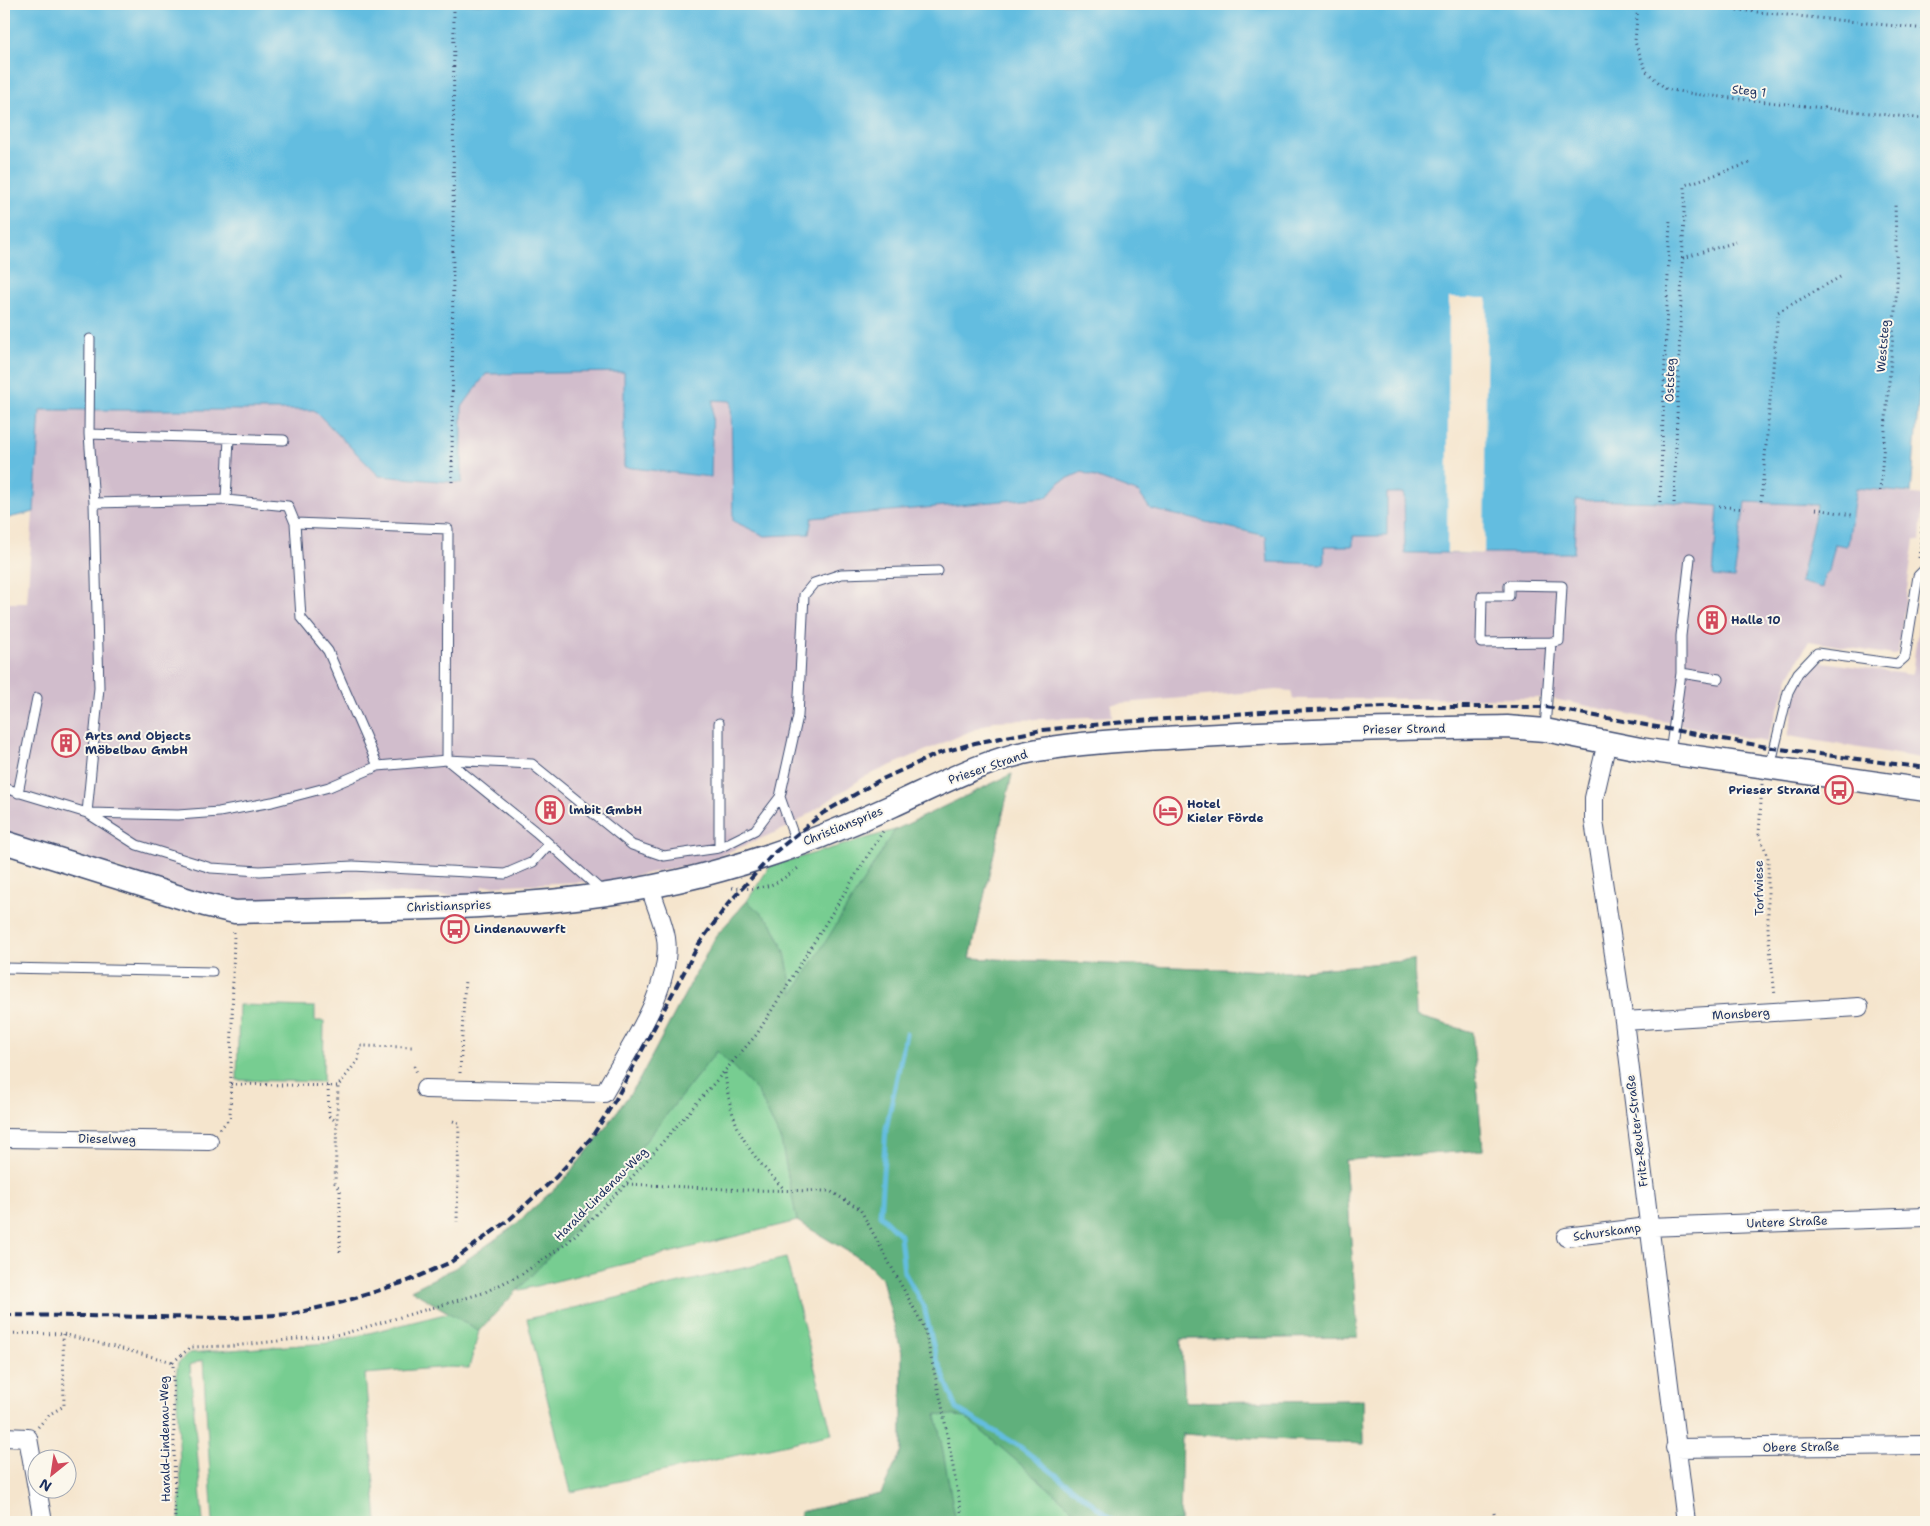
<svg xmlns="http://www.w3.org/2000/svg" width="1930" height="1526" viewBox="0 0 1930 1526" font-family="'Shantell Sans',sans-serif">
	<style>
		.industrial { fill: #d1bdcc }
		.green { fill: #77cd91; stroke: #497e78 }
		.forest { fill: #61b07b; stroke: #3e706c }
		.water { fill: #63bde0; stroke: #3f769f }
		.pier { fill: #f5e5cd }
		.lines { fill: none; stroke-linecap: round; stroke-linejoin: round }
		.stream { stroke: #63bde0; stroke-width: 5 }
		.service-casing { stroke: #3c4a6f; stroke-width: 11 }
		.minor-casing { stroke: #3c4a6f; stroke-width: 20 }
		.tertiary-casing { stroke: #3c4a6f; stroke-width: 25 }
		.path { stroke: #3c4a6f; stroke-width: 3; stroke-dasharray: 1 4; stroke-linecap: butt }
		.service { stroke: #fff; stroke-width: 9 }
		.minor { stroke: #fff; stroke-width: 18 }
		.tertiary { stroke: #fff; stroke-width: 22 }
		.rail { stroke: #1b2f5e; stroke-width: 4; stroke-dasharray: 8 4; stroke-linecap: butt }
		.labels { text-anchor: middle; stroke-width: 4; stroke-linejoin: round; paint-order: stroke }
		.street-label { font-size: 12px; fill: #1b2f5e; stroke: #fbf7ec }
		.poi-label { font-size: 12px; font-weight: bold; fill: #1b2f5e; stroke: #fbf7ec; text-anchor: start }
	</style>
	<rect width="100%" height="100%" fill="#fbf7ec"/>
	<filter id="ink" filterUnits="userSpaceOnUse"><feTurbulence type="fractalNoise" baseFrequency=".02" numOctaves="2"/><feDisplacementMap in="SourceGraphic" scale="10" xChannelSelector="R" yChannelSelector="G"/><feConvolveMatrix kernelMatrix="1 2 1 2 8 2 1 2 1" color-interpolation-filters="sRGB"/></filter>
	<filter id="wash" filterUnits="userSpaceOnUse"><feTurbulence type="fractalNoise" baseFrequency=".0096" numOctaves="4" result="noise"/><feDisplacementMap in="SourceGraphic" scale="20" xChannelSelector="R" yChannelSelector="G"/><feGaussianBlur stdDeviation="1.12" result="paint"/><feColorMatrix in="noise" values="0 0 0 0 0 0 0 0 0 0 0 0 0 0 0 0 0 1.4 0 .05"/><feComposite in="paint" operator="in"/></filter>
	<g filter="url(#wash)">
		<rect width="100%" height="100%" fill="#f5e5cd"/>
		<path class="industrial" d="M624,372V467L710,477L713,400L731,401L733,521L811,518L1047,497L1060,482L1082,472L1139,493L1150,509L1266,537L1269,562L1324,563V546H1352L1353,536H1387V493H1404L1405,553H1574L1575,500L1667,502L1719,506L1713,575L1734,578L1745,502L1816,504L1800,582L1822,588L1824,576L1829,571L1835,544L1846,546L1848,544L1856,488L1923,495L1920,541L1914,540L1898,652L1893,655L1809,641L1790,675L1766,742L1548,698L1306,699H1293L1291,691L1277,690L1111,704L1112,716L994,721L864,777L791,826L704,862L609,881L482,886L481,897L362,892L254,900L208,897L4,833V603H27L40,410H314L379,476L461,483L462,407L486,374Z
			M1924,577H1926V759L1788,736L1800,678L1813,665L1823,662L1912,675Z"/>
		<path class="green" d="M1012,774L970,958L1287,972L1414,960L1416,1016L1472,1032L1483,1150L1345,1160L1358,1337L1181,1339L1185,1402L1363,1400L1364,1444L1181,1434L1180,1522H801L800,1512L881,1494L902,1450V1353L882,1279L864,1261L797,1221L516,1291L479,1331L469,1368L448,1367L365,1374L377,1522H213L203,1360L190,1365L203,1522H179L181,1487L176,1377L178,1363L189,1353L329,1343L449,1313L411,1290L455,1268L514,1226L561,1183L595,1142L637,1084L716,936L747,901L770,866L895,830Z
			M239,1005L315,1007V1021H324L323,1082L237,1080Z
			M786,1258L832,1434L571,1492L527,1319Z"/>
		<path class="forest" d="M1012,774L970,958L1287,972L1414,960L1416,1016L1472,1032L1483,1150L1345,1160L1358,1337L1181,1339L1185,1402L1363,1400L1364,1444L1182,1434L1180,1522H1088L965,1417L936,1414L956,1522H801L800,1512L881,1494L902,1450V1353L882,1279L864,1261L797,1221L781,1141L758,1092L717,1051L580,1224L479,1331L411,1290L455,1268L514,1226L561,1183L595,1142L637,1084L716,936L747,901L771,922L785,952L793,994L895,830Z"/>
		<path class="water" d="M4,4H1926V309L1911,493L1856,488L1848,544L1846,546L1835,544L1829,571L1824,576L1822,588L1800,582L1817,505L1745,502L1734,578L1713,576L1718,506L1667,502L1576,500L1574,553H1405L1404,493H1387V536H1353V546H1324V564L1268,562L1266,536L1150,509L1139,493L1082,472L1060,482L1047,497L812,518L809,534L765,536L733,521L731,401L713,400L711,477L624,467V372L486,374L462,407V483L379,476L314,410H40L34,512L4,519Z"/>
		<path class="pier" d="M1449,298H1487L1484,554L1447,553Z"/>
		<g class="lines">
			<path class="stream" d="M906,1034L886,1129L880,1215L900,1235L904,1272L924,1307L936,1357L957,1409L1019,1446L1116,1522"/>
		</g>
	</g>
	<g filter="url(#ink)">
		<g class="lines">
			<defs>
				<path id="service" d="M89,434L90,339
					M284,440L89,434L94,503L99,688L87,813L178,815L219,812L272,802L329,787L378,766
					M226,500L288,506L295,523L301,618L328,651L378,766L447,760L536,832L602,891
					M94,503L226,500L229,438
					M295,523L448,529L447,760L532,764L632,845L664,856L719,848L755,830L780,797L797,845
					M1681,673V636L1690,558
					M719,723V848
					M1545,729L1551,642L1559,641L1562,586L1509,585V596H1482L1481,643L1551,642
					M1670,753L1681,673L1719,679
					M1770,767L1788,692L1798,673L1817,653L1897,664L1905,657L1918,576L1926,568
					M4,788L87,813L137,845L211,868L260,871L353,866L505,874L533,862L549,844
					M18,793L37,698
					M780,797L798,716L804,595L814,583L841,574L938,571
					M4,968L212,972"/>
				<path id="minor" d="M1607,742L1594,798V821L1624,1021L1686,1522
					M1624,1021L1859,1007
					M425,1089L604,1093C628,1049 673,989 666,938C663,920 654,903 650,886
					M4,1138L209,1141
					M1566,1237L1648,1227L1926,1217
					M4,1437L28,1438L43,1522
					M1675,1448L1926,1445"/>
				<path id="tertiary" d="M4,842L205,905L235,912C396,907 565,915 721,870C779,854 838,831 892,806C940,784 986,759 1038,750C1085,742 1134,740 1181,737C1290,730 1398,729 1507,727L1545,730L1640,749L1926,790"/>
			</defs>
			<use href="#service" class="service-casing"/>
			<use href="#minor" class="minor-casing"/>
			<use href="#tertiary" class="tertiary-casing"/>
			<path class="path" d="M1638,4L1635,42L1646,71L1666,89L1694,94L1926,119
				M1727,9L1926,29
				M1683,258L1736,242
				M452,482L454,4
				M1880,491L1897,286L1895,202
				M1761,501L1778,312L1842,276
				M1660,502L1670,219
				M1674,503L1685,185L1750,163
				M1719,506L1744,509
				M1816,509L1852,515
				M1919,558L1926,485
				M1762,784L1759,834L1768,857V930L1775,996
				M732,888C767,890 774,886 801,866
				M414,1066L418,1075
				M460,1073L465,979
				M725,1073C731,1129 747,1151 785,1190
				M231,1084L338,1086
				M328,1086L329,1116L337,1122
				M453,1121L459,1123L457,1222
				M220,1129L230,1118L234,930
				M627,1184L745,1190L830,1191L860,1209L924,1327L942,1406L963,1522
				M340,1252V1191L335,1183L338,1086L358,1060L360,1046L414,1047
				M4,1333L63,1334L173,1362
				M38,1427L50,1414L64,1406L63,1334
				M1494,1513L1495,1522
				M175,1522L173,1362L191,1347L233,1346L342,1334L483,1293L522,1274L566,1244L626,1184L757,1034L883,831"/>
			<use href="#service" class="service"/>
			<use href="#minor" class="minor"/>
			<use href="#tertiary" class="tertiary"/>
			<path class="rail" d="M4,1315L231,1318L292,1314L343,1302L408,1281L451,1262L510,1219L556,1177L591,1138L616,1099L699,944L728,904L774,853L823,813L878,781L937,754L975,743L1042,730L1124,722L1262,712L1386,707H1546L1773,748L1926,768"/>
		</g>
	</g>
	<defs>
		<symbol id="building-ring" viewBox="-11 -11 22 22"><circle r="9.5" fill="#fbf7ec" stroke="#d1495b" stroke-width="1.5"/><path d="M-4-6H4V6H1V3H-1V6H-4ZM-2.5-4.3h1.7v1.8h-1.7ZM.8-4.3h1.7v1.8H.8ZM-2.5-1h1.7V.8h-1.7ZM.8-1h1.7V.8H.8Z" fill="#d1495b"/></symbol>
		<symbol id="bus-ring" viewBox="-11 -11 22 22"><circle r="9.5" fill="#fbf7ec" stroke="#d1495b" stroke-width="1.5"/><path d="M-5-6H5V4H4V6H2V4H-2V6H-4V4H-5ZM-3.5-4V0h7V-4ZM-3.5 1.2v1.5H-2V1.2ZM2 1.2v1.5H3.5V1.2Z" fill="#d1495b"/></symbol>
		<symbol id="hotel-ring" viewBox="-11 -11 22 22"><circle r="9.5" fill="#fbf7ec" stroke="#d1495b" stroke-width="1.5"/><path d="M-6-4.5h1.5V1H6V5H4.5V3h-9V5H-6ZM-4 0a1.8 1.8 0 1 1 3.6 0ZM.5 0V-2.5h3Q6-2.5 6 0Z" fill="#d1495b"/></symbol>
	</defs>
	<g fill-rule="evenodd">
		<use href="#building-ring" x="1696" y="604" width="32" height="32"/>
		<use href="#building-ring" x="50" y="727" width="32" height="32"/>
		<use href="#bus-ring" x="1823" y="774" width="32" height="32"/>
		<use href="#building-ring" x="534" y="794" width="32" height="32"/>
		<use href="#hotel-ring" x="1152" y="795" width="32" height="32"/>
		<use href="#bus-ring" x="439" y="913" width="32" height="32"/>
	</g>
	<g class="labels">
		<g class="street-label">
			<text transform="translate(1749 91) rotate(6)" y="4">Steg 1</text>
			<text transform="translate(1883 346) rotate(-85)" y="4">Weststeg</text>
			<text transform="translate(1670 380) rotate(-88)" y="4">Oststeg</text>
			<text transform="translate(1404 729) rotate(-1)" y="4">Prieser Strand</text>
			<text transform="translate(988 767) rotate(-19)" y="4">Prieser Strand</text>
			<text transform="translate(843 826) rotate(-22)" y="4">Christianspries</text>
			<text transform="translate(1759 888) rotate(-91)" y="4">Torfwiese</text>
			<text transform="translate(449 906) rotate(-2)" y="4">Christianspries</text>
			<text transform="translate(1741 1014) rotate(-3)" y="4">Monsberg</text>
			<text transform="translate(1637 1131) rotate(-97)" y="4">Fritz-Reuter-Straße</text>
			<text transform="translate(107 1139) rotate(1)" y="4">Dieselweg</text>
			<text transform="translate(601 1194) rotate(-45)" y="4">Harald-Lindenau-Weg</text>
			<text transform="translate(1787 1222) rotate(-2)" y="4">Untere Straße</text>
			<text transform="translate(1607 1232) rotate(-8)" y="4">Schurskamp</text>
			<text transform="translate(165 1439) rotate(-91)" y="4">Harald-Lindenau-Weg</text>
			<text transform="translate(1801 1447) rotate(-1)" y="4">Obere Straße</text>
		</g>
		<g class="poi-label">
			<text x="1731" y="624">Halle 10</text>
			<text x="85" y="740">Arts and Objects<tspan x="85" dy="14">Möbelbau GmbH</tspan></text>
			<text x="1820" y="794" text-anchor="end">Prieser Strand</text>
			<text x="1187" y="808">Hotel<tspan x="1187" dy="14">Kieler Förde</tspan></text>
			<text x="569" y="814">lmbit GmbH</text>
			<text x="474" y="933">Lindenauwerft</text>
		</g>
	</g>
	<rect width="1930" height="1526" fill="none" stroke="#fbf7ec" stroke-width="20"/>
	<g transform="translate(52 1474) rotate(210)"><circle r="24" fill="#fbf7ec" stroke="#a1a7b3"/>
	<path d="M0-4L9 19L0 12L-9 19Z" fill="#d1495b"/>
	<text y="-8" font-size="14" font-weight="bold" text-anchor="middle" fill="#1b2f5e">N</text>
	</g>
</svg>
